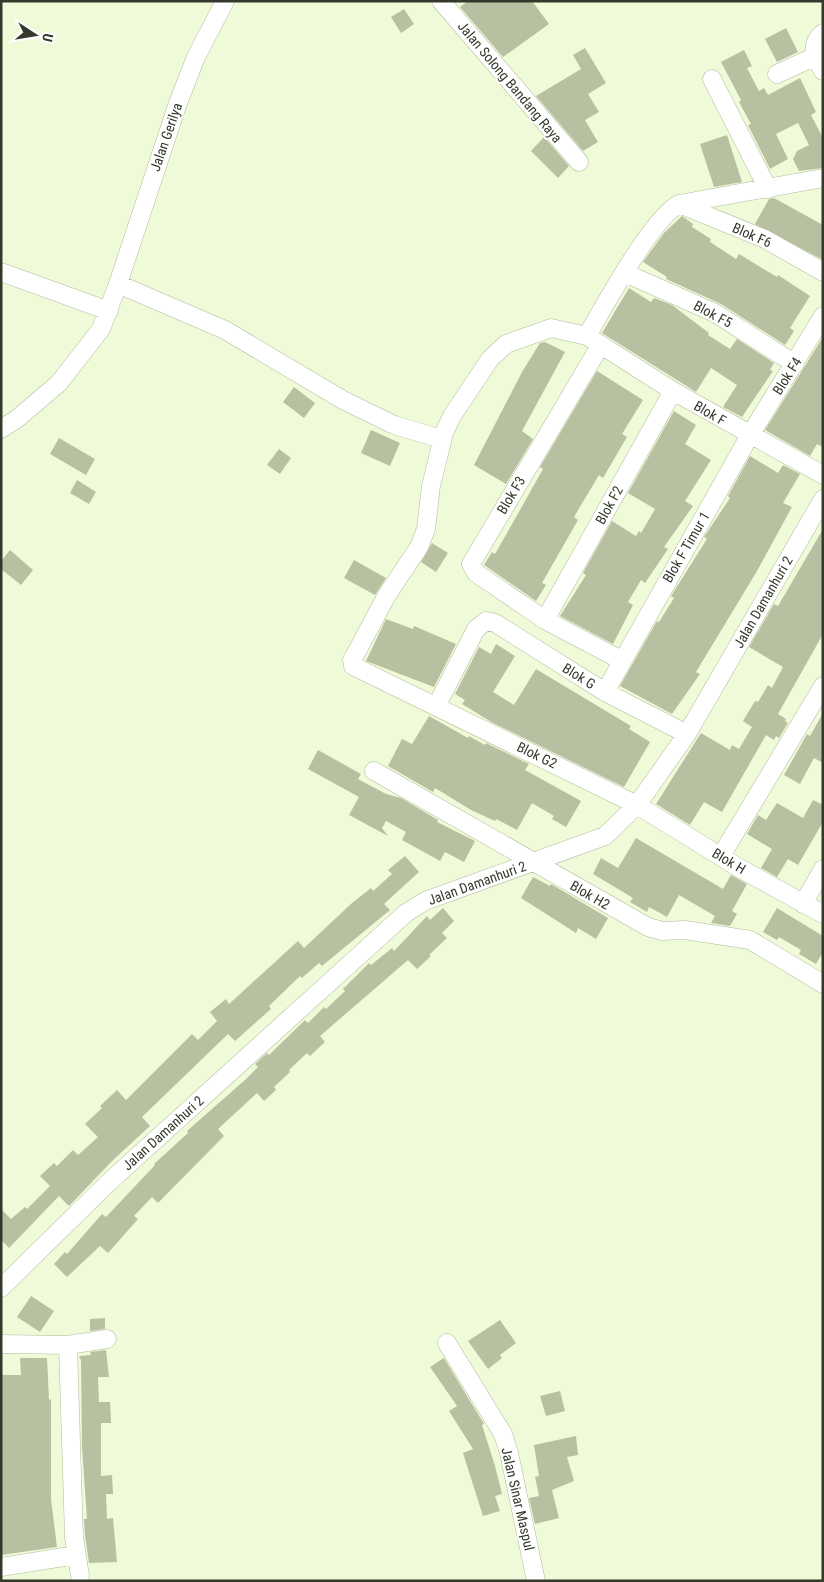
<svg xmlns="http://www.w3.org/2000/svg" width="824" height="1582" viewBox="0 0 824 1582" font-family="'Roboto Condensed',sans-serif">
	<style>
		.building { fill: #b7c1a1 }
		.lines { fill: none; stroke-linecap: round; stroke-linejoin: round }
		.street-casing { stroke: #b1bb9b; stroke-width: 19 }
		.street { stroke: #fff; stroke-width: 18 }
		.labels { text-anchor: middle; stroke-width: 4; stroke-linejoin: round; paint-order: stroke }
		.street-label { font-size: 14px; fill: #35392c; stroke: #fff }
	</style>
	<rect width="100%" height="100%" fill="#effad9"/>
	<path class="building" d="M468,1H532L549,24L503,57L460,7Z
		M404,9L414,24L401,33L391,17Z
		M786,28L798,52L777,62L765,39Z
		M585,48L606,83L588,94L599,112L585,120L598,142L583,151L536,96L581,69L573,55Z
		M744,50L752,66L747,68L759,91L764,88L768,95L800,78L816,112L811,115L823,138V168L799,171L793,159L797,151L809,145L798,123L776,134L788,159L770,169L748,125L751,124L739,102L741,100L721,62Z
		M727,135L742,182L714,187L700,144Z
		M544,137L569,166L558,178L531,151Z
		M774,198L823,225V260L755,224L769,199Z
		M682,216L693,224L692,227L711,239L710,242L736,259L739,254L777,277L778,275L810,296L790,328L794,331L785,345L721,304L666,279L667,277L643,262L664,233Z
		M629,288L651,302L654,298L672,305L709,333L708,335L730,349L737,339L774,363L770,370L773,371L742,417L723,407L737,385L711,368L696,392L602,333Z
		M823,337V447L817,444L810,456L765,430Z
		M545,342L565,352L522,431L533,439L506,484L474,465L522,372L540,343Z
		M597,371L643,400L622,434L627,437L603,478L599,475L574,517L578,520L542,583L546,585L536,601L484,565L492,552L495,554L507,533L543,469L540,467Z
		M294,387L315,403L304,418L283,402Z
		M674,411L696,425L685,444L711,460L685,501L693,506L664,547L668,549L645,583L641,580L628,602L633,605L613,644L560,616L586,575L583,573L612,521L636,536L639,531L641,533L655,509L628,493Z
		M371,430L400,443L390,466L361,453Z
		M59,438L95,459L86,475L50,454Z
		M279,449L291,458L280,474L267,465Z
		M750,456L778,473L783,465L800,474L783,503L792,507L757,571L696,672L700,674L672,714L620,686L657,621L659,622L674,598L671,596L707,539L704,537L730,498L728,496Z
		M77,480L96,492L89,504L70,493Z
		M823,529V634L778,714L786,719L785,721L788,723L779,738L776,736L774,740L766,735L722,812L704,802L690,825L656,804L701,733L730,750L732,745L739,749L752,727L743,721L755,701L758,702L768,685L772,688L783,667L749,647L774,604L778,606Z
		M432,543L448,553L436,572L421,562Z
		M10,550L33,570L21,585L1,569V561Z
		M354,560L386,578L375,595L344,578Z
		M386,619L413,629L414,626L456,644L434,687L366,661Z
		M496,644L515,656L493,692L514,705L536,669L631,726L629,729L650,742L624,787L493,723L462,704L465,700L455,694L479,647L491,654Z
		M823,713V763L814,758L800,784L784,775L807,734L810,736Z
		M429,716L468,738L469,736L485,745L486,743L529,764L525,770L581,801L566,827L552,819L554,816L532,803L517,830L496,819L495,821L471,810L435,788L433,792L388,766L402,739L412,744Z
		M318,750L361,774L358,779L386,794L401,798L438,820L437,822L475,841L464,862L445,852L440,861L402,840L406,832L386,821L382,828L388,836L349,815L359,797L308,769Z
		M813,800L823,805V822L798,865L788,859L777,877L761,868L772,849L747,834L758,815L766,820L777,803L803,818Z
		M636,838L723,889L731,875L747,884L732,911L737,914L730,926L711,923L715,916L679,895L667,917L649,907L647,912L630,902L633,898L593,874L601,858L618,868Z
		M405,856L419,872L384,904L390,910L322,966L319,963L302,978L300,976L269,1006L271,1009L235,1041L228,1034L142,1117L150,1126L112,1161L69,1206L59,1196L9,1248L1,1240V1209L11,1219L25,1207L27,1209L50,1186L40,1176L54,1163L57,1166L73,1150L78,1155L98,1137L85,1124L102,1108L100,1106L117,1090L126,1100L192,1034L198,1040L217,1021L210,1012L226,999L229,1004L298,941L304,948L352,903L371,888L373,891L392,874L388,870Z
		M533,877L550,886L551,884L608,918L596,939L578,928L576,933L521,898Z
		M443,908L454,921L442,933L447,938L429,955L431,956L417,969L408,960L320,1036L325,1042L310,1056L307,1053L289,1070L290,1072L274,1087L276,1090L264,1101L257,1093L218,1129L224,1136L158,1203L152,1197L134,1216L138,1219L108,1253L100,1246L67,1277L54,1264L65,1252L67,1254L102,1214L106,1217L155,1165L154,1164L188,1133L187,1131L245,1080L258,1067L255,1064L267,1053L269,1055L305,1020L308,1023L324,1007L326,1009L345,991L343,989L369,963L371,965L392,948L394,951L427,916L430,920Z
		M777,908L823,936V952L816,964L799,954L801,950L779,937L777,940L763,932Z
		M31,1296L54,1311L40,1332L17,1317Z
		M105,1318V1329L90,1331V1319Z
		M500,1320L516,1343L500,1355L502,1358L488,1369L468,1341Z
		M106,1350L109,1377H98L99,1402H110L111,1423H101V1476L112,1475L113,1494H106L107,1519L113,1518L117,1562L89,1563L85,1536L84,1519H87L82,1447L81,1360L79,1356L91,1355L90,1352Z
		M20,1358H47L49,1400L51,1399V1499L57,1547L1,1555V1375H21Z
		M444,1358L484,1424L482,1425L495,1466L502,1494L495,1496L500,1511L483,1516L463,1453L473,1449L449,1411L457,1406L430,1367Z
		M560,1391L565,1411L546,1416L540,1396Z
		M576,1436L578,1455L567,1457L574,1481L552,1490L559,1518L535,1524L529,1498L539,1496L535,1477L539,1476L534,1445Z"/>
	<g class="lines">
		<defs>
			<path id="street" d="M441,1L579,162
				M823,33C809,44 815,58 823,71
				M777,74L816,56
				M712,79L768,189
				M823,178L679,204C652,218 604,306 587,336L673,391L823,475
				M679,204L765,239L823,272
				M1,272L109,311
				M625,273L715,313L795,364
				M118,284L225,330L343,400L394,425L442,439
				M587,336L551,328L506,344L490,359L452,416L444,433L431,486L426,529L419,547L387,595L355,655L352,660L353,666L637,805L741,869L823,914
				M600,346L471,564L476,573L545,620L621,660
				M1,429L18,418L59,383L101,329L118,284L178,103L196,57L225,1
				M545,620L673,391
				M605,692L750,435L823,316
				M437,705L476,629L486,621L495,623L605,692L687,734
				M374,771L648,927L662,931L685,930L750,940L823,984
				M721,856L823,686
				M803,904L823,869
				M1,1288L109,1182L406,913L425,901L605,836L637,805L687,734L823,499
				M447,1343L503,1434L509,1453L536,1581
				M1,1344L68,1345L74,1537L80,1576
				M68,1345L107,1339
				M1,1567L76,1555"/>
		</defs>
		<use href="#street" class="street-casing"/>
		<use href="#street" class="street"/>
	</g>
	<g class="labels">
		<g class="street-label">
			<text transform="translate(510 82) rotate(50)" y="5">Jalan Solong Bandang Raya</text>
			<text transform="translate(166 137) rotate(-71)" y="5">Jalan Gerilya</text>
			<text transform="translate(752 235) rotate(24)" y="5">Blok F6</text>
			<text transform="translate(713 314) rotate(28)" y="5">Blok F5</text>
			<text transform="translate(787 376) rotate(-58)" y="5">Blok F4</text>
			<text transform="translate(710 413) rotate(30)" y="5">Blok F</text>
			<text transform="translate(511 495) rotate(-59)" y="5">Blok F3</text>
			<text transform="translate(609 505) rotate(-61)" y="5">Blok F2</text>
			<text transform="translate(686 547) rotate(-60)" y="5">Blok F Timur 1</text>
			<text transform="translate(763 602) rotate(-60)" y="5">Jalan Damanhuri 2</text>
			<text transform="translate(579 676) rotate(32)" y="5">Blok G</text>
			<text transform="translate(537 755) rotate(26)" y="5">Blok G2</text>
			<text transform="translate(729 861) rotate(31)" y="5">Blok H</text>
			<text transform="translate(477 883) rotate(-20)" y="5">Jalan Damanhuri 2</text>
			<text transform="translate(590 895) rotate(30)" y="5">Blok H2</text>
			<text transform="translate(163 1133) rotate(-42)" y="5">Jalan Damanhuri 2</text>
			<text transform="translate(518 1499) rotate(77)" y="5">Jalan Sinar Maspul</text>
		</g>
	</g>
	<rect width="824" height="1582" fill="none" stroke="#35392c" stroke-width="5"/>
	<g transform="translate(35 35) rotate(102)" stroke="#ffffff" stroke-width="4" paint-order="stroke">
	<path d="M0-4L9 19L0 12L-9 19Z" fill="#35392c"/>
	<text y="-8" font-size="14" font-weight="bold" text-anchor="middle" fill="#35392c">U</text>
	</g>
</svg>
